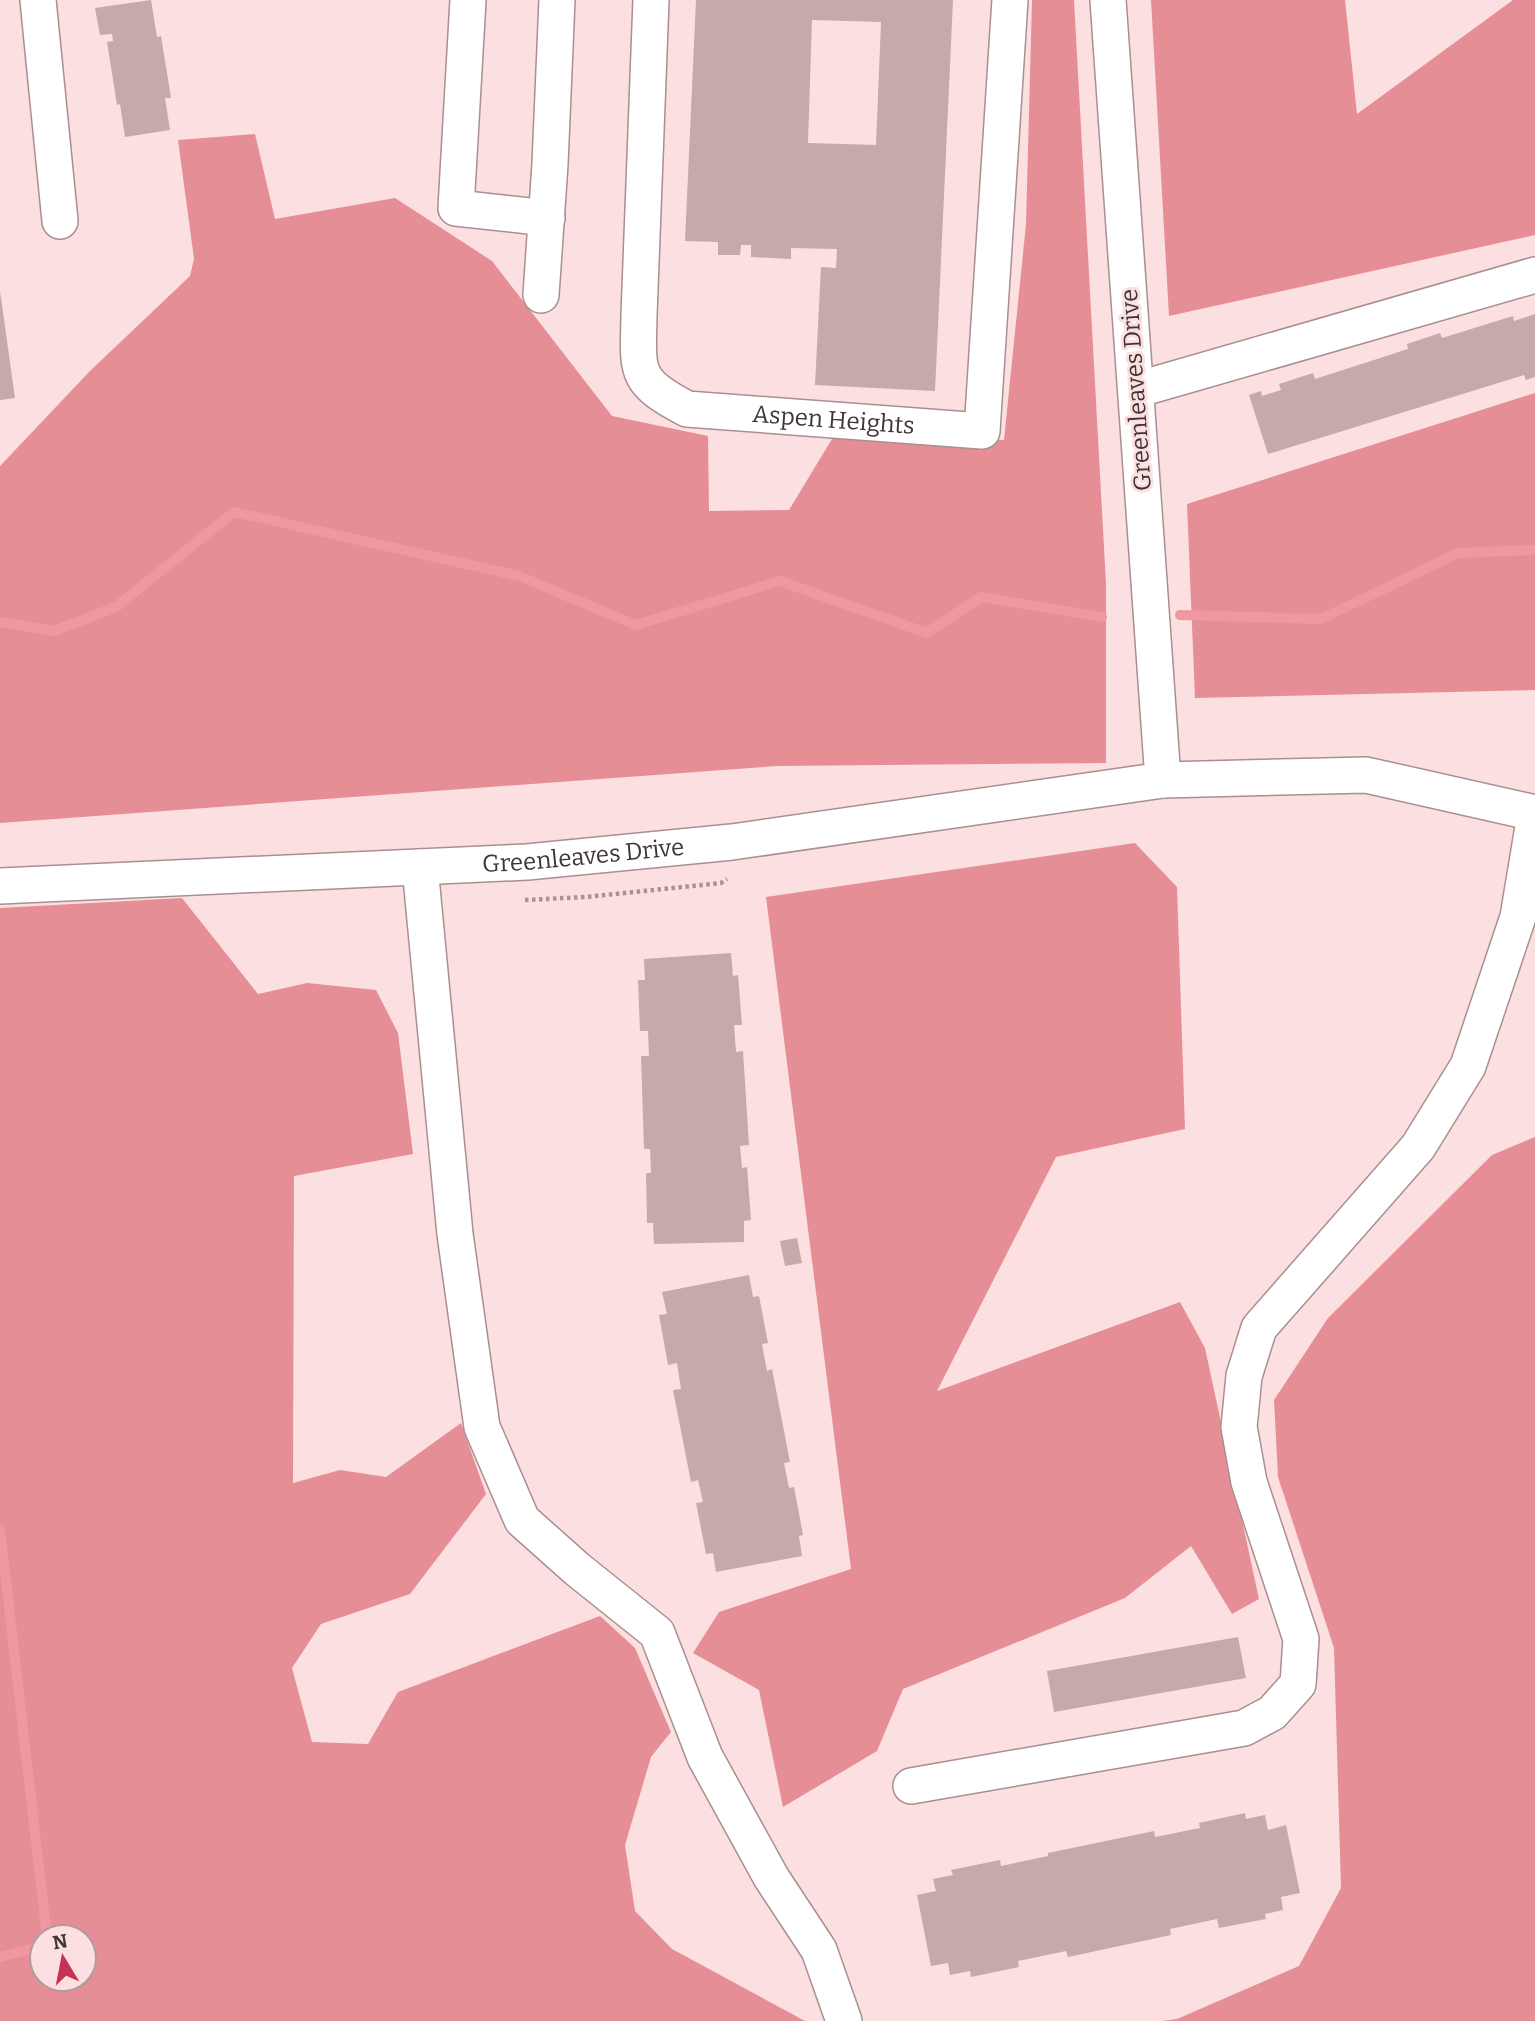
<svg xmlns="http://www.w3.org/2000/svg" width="1535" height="2021" viewBox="0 0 1535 2021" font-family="Bitter,serif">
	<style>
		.forest { fill: #e68e96; fill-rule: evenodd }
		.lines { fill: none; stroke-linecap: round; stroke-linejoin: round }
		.stream { stroke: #f1979f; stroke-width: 10 }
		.building { fill: #c5a9ab; fill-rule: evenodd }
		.minor-casing { stroke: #a98f90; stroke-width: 38 }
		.path { stroke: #a89394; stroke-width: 4.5; stroke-dasharray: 3.5 3.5; stroke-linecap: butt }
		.minor { stroke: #fff; stroke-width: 35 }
		.labels { text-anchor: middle; stroke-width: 6; stroke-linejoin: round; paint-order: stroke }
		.street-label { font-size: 24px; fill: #403535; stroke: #fcdfe1 }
	</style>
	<rect width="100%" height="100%" fill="#fcdfe1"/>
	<path class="forest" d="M1032,0H1074L1106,584V763L777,766L0,823V466L90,371L190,276L194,259L178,140L255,134L275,219L395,198L492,261L612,416L708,436L709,511L789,510L835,434L1004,440L1026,224Z
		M1151,0H1345L1357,114L1513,0H1535V235L1169,316Z
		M1535,393V690L1195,698L1187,504Z
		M1135,843L1177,887L1185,1129L1056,1157L937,1391L1180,1302L1205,1348L1259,1599L1232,1614L1191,1546L1125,1598L903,1689L877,1751L783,1807L759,1690L693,1653L719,1612L851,1569L766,897Z
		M182,898L258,994L307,983L376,990L398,1033L413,1154L294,1176L293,1483L340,1470L386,1477L461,1423L486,1494L410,1594L321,1624L292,1668L312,1742L368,1744L398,1692L600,1616L635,1648L671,1732L651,1757L625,1845L635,1911L672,1949L805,2021H0V908ZM42,1937H84V1979H42Z
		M1535,1137V2021H1162L1177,2019L1299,1966L1341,1888L1334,1648L1278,1477L1274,1400L1328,1318L1492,1155Z"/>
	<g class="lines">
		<path class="stream" d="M1180,615L1321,619L1458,553L1535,550
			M0,622L54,631L116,607L234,512L519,576L636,625L780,581L927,633L981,597L1102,617
			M0,1529L47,1937
			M0,1957L42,1946"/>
	</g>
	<path class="building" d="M151,0L157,37L161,36L171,98H165L170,130L125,137L120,104L117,105L107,42L113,41L112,34L100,35L95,8Z
		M696,0H953L935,391L815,385L821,267L836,268L837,249L791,248V259L751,257V245H741L740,255H718V242L685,241ZM812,20L881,22L876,145L808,143Z
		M0,291L15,398L0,400Z
		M1535,314V377L1526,380L1524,375L1268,454L1249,395L1261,391L1262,396L1281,390L1279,384L1313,373L1315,379L1408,349L1407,344L1440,333L1442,338L1513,316L1514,321Z
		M731,953L733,976L738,975L742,1025H734L736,1052L743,1051L749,1145L740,1146L742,1168L747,1167L751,1220L744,1221V1242L654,1244L653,1223H647L646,1173H651L650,1149H644L641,1056H649L648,1031H640L638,980H645L644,959Z
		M797,1238L802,1263L785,1266L780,1241Z
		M749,1275L753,1297L759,1296L768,1343L762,1344L767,1371L772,1369L790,1462L784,1463L789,1488L794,1487L803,1535L799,1536L802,1556L716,1572L713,1553L706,1554L696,1503L703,1502L698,1480L691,1482L673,1390L681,1389L677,1363L668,1365L659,1315L667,1314L662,1292Z
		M1238,1637L1246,1678L1054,1712L1047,1671Z
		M1245,1813L1246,1819L1265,1815L1268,1830L1286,1825L1300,1893L1281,1897L1283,1910L1265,1914L1266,1919L1219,1928L1217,1919L1170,1929L1171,1935L1068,1957L1066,1951L1018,1961L1019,1967L971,1977L970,1971L950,1975L948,1963L931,1966L917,1895L936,1891L933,1879L953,1875L951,1870L1000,1860L1001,1866L1048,1856V1853L1154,1831L1155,1837L1200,1828L1199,1823Z"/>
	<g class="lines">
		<defs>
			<g id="minor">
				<path d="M38,0L60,221"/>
				<path d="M468,0L456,208L547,218"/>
				<path id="s1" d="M651,0L639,315C638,372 633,381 687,409L982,431L1010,0"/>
				<path d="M541,295L550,164L557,0"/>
				<path d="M1136,390L1535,275"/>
				<path d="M1163,780L1366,775L1535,813"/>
				<path d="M420,867L455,1234L482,1427L522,1520L577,1569L657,1633L705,1757L771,1877L819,1950L844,2021"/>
				<path id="s2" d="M0,886L527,862L732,842L1163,780L1108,0"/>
				<path d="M911,1786L1244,1728L1272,1713L1298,1684L1301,1639L1249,1482L1239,1427L1244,1376L1259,1328L1418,1147L1468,1066L1518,917L1535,815"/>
			</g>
		</defs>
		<use href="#minor" class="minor-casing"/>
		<path class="path" d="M525,900L586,897L721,883L727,879"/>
		<use href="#minor" class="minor"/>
	</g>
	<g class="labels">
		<g class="street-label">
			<text transform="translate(1136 390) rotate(-94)" y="8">Greenleaves Drive</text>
			<text dy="8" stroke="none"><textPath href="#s1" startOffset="579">Aspen Heights</textPath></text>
			<text dy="8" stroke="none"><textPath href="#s2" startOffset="584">Greenleaves Drive</textPath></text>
		</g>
	</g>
	<g transform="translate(63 1958) rotate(350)"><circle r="33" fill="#fcdfe1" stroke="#b19b9c" stroke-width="2"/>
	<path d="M0-5L12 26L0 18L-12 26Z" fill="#c43452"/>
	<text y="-10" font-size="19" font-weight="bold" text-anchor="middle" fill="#403535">N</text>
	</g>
</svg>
